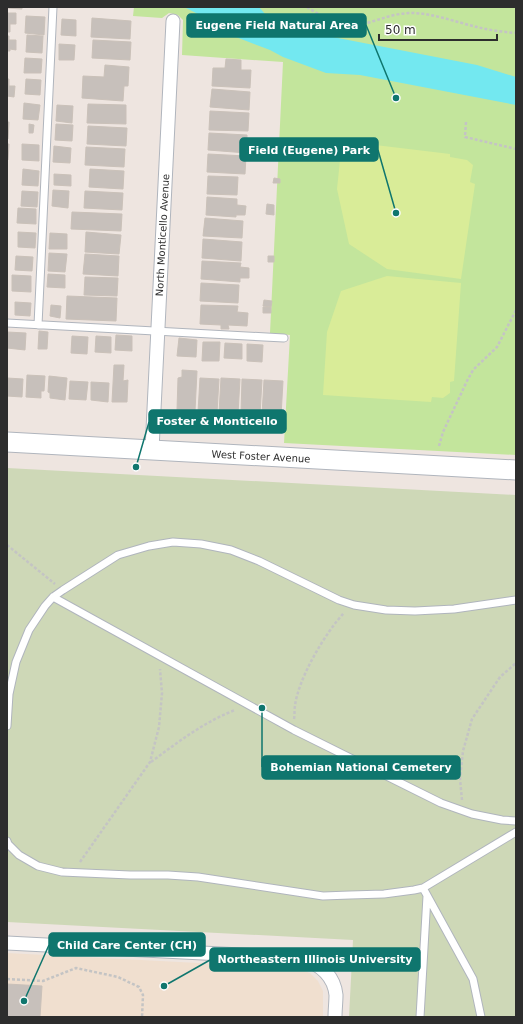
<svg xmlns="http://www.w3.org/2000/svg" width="523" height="1024" viewBox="0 0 523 1024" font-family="'DejaVu Sans',sans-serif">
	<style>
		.education { fill: #f0dfcf }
		.green { fill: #c3e59c }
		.cemetery { fill: #ced8b7 }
		.pitch { fill: #d9ec98 }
		.water { fill: #73e8f0 }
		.building { fill: #c7c0bb; stroke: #cac1b9 }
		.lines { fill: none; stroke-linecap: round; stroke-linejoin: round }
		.lane-casing { stroke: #b0b5bd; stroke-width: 9 }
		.street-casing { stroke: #b0b5bd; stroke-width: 15 }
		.secondary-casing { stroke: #b0b5bd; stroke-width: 21 }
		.path { stroke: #c4c4c4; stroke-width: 2.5; stroke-dasharray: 3 2; stroke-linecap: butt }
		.lane { stroke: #fff; stroke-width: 7 }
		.street { stroke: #fff; stroke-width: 13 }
		.secondary { stroke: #fff; stroke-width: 19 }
		.labels { text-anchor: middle; stroke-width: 4; stroke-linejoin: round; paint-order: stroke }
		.street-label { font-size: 10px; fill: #2d2d2d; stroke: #fff }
		.leader { fill: none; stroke: #0f766e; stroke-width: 1.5 }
		.callout-dot { fill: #0f766e; stroke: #fff; stroke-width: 1.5 }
		.callout { fill: #0f766e; stroke: #0f766e; stroke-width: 1.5 }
		.callout-label { font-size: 11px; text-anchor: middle; font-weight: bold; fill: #fff }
	</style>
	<rect width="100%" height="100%" fill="#eee5e0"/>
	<path class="education" d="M7,953L297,968L310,973L318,981L323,991V1017H7Z"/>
	<path class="green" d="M134,7H516V455L284,443L290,335L270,333L283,62L182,55L183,20L178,15L169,13L162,18L133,16Z"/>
	<path class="cemetery" d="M7,468L516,495V1017H349L353,940L7,922Z"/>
	<path class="pitch" d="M342,141L450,154V157L467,160L473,165L470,182L475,184L461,279L387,269L349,244L337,189Z
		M387,276L461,283L454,381L450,382V393L443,398L432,397L431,402L323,395L327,332L341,291Z"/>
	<path class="water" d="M184,7H259L265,14L270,18L307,32L477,65L516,77V105L360,75L326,73L283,57L270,50L236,37L216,23Z"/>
	<path class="building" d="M7,7H22V9L7,8Z
		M7,13H16V24H10V32H7Z
		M26,16L45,17L44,35L25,33Z
		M92,18L131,21L130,39L91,37Z
		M62,19L76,20V36L61,35Z
		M27,35L43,36L42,53L26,52Z
		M7,36H9V40H16V50L10,49V51H7V53Z
		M93,40L131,42L130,60L92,58Z
		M59,44L75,45L74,60H59Z
		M25,58L42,59L41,73H24Z
		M226,59L241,60V70H251L250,88L212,86L213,68H225Z
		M105,65L129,67L128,86H124L123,101L82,98L83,76L104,77Z
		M7,79H9V86H15L14,97L7,96Z
		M26,79L41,80L40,95L25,94Z
		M212,89L250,92L249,110L210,107Z
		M24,103L40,105L38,120L23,119Z
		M88,104L126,105V124L87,123Z
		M57,105L73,106L72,123L56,121Z
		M210,111L249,113L248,131L209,130Z
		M7,122H9L8,139H7Z
		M29,124L34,125L33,133H29Z
		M56,124L73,125L72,141L55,140Z
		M88,126L127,128L126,146L87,144Z
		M209,133L247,135V153L208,150Z
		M7,144H9L8,160H7Z
		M22,144L39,145V161L22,160Z
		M54,146L71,148L70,163L53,162Z
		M86,147L125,149L124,167L85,165Z
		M208,154L246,156L245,174L207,172Z
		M23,169L39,171L38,186L22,185Z
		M90,169L124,171L123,189L89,187Z
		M54,174L71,175V186L54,185Z
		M208,176L238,177L237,195L207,194Z
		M274,178L280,179V183H273Z
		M53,190L69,191L68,208L52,206Z
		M22,191L38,192L37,207L21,206Z
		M85,191L123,193L122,210L84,208Z
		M207,197L237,199V205L246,206L245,215H236V217L206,215Z
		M267,204L274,205V215L266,214Z
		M18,208L36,209V224L17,223Z
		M72,212L122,214L121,231L71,229Z
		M205,218L243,221L242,238L203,236Z
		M18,232L36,233L35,248L18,247Z
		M86,232L121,235L119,254L85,252Z
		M50,233L67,234V249H49Z
		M203,239L242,242L241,261L202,258Z
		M49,253L67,254L65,272L48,271Z
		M85,254L119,256L118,276L83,274Z
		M16,256L33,257L32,271L15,270Z
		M268,256H274V262H268Z
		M202,261L241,263L240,267L249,268V278H240V282L201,279Z
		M48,274L65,275V288L47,287Z
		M12,275L31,276V292L12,291Z
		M85,277L118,278L117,296L84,295Z
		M201,283L239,285L238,303L200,301Z
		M67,296L117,298L116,321L66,319Z
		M264,300L272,301L271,307L263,306Z
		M15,302L31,303L30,316L15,315Z
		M51,305L61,306L60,318L50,316Z
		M201,305L238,306L237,312L248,313L247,326L228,325L229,329H221V325L200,324Z
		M263,307H271V313H263Z
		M39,331L48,332L47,349H38Z
		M7,332L26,333L25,350L7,348Z
		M116,335L132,336V351L115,350Z
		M72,336L88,337L87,354L71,353Z
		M96,336L111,337V353L95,352Z
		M179,338L197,340L196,357L177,356Z
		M203,342H220L219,361H202Z
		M225,343L242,344V359L224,358Z
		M247,344L263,345L262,362L247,361Z
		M114,365H124L123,381L128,380L127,402H112Z
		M182,370L197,371L195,411L177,410L178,378L182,377Z
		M27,375L45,376L44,391H41V398L26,397Z
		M49,376L67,378L65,400L50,398V393L48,392Z
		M7,378L23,379L22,397L7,396Z
		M200,378L219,379L217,413L198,412Z
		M221,378L240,379L238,414L219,413Z
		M242,379L262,380L260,415L241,414Z
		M264,380L283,381L281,416L262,415Z
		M70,381L88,382L86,400L69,399Z
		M91,382L109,383L108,402L91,400Z
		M7,984L42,986L40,1017H7Z"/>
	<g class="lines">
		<defs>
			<path id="lane" d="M7,323L284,338
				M38,325L53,7
				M53,597L294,730L441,803L472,814L502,820L516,821
				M7,726L9,694L16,662L29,630L45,606L53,597L63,590L118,555L149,546L173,542L201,544L231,550L259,561L339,600L354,605L386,610L415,611L454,609L516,600
				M7,841L8,844L19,855L38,866L62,872L130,875H168L198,877L323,896L350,895L384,894L414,890L423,888L516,832
				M423,888L473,979L481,1017
				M420,1017L427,896"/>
			<path id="street" d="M152,450L173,21
				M7,943L302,958C319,964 334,975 336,995C336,1002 335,1010 335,1017"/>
			<path id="secondary" d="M7,442L516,470"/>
		</defs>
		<use href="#lane" class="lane-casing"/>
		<use href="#street" class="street-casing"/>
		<use href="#secondary" class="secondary-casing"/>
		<path class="path" d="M307,7C324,18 342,29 363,24C369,23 375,20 381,19C391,15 403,13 414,13C435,14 456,22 477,27C489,30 503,32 516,33
			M466,122L465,137L516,149
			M439,446L443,432L467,381L473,370L497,347L516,310
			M7,545L55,584
			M294,719C295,715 294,710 295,706C298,679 325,633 344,613
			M151,762C178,742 204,722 235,710
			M462,800L460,779L463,751L472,719L500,677L516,663
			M80,862L150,762L159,727L162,693L160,669
			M7,979L43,981L76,968L118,977L139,987L143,995L142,1017"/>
		<use href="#lane" class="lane"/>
		<use href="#street" class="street"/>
		<use href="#secondary" class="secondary"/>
	</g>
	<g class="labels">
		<g class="street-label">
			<text transform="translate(162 235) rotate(-87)" y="4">North Monticello Avenue</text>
			<text transform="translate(261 456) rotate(3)" y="4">West Foster Avenue</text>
		</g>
	</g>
	<path class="leader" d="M396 98L366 25M396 213L378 150M136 467L149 422M262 708L262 767M24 1001L49 945M164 986L210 960"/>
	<g class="callout-dot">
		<circle cx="396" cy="98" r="4"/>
		<circle cx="396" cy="213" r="4"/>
		<circle cx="136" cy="467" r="4"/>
		<circle cx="262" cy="708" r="4"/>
		<circle cx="24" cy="1001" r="4"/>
		<circle cx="164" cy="986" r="4"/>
	</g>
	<g class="callout">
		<rect x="187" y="14" width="179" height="23" rx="4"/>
		<rect x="240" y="138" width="138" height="23" rx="4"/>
		<rect x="149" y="410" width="137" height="23" rx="4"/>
		<rect x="262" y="756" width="198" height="23" rx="4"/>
		<rect x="49" y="933" width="156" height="23" rx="4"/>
		<rect x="210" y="948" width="210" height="23" rx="4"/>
	</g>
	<g class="callout-label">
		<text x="277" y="29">Eugene Field Natural Area</text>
		<text x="309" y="154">Field (Eugene) Park</text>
		<text x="217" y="425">Foster &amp; Monticello</text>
		<text x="361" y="771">Bohemian National Cemetery</text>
		<text x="127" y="949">Child Care Center (CH)</text>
		<text x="315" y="963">Northeastern Illinois University</text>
	</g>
	<rect width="523" height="1024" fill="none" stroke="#2d2d2d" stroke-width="16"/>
	<path d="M379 34v6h118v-6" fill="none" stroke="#2d2d2d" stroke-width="2"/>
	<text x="385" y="34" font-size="12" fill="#2d2d2d" stroke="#ffffff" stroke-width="3" paint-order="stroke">50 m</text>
</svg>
